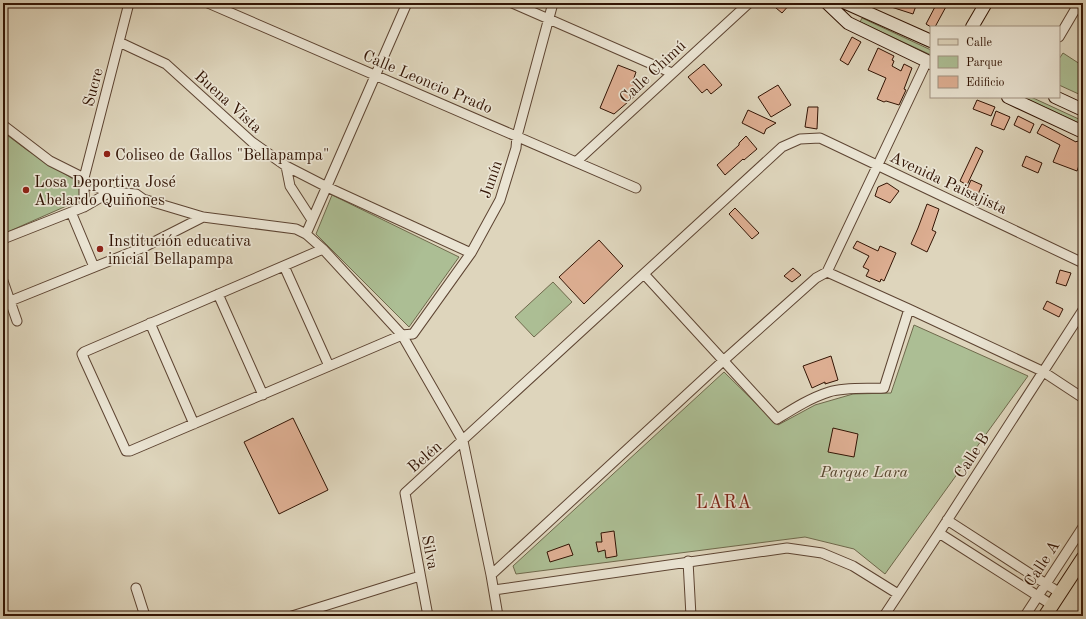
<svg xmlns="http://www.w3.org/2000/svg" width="1086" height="619" viewBox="0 0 1086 619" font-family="'Old Standard TT',serif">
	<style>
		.green { fill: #acbe94; stroke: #6f694c }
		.building { fill: #deaf93; stroke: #321404 }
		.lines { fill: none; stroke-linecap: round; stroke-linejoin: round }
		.street-casing { stroke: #5d4432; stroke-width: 11 }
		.secondary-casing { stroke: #321404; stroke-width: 14 }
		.primary-casing { stroke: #321404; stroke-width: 15 }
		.street { stroke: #eae4d3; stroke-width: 9 }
		.secondary { stroke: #eae4d3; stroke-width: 12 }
		.primary { stroke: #ded5bc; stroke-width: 13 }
		.poi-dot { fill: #8f2418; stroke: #eae4d3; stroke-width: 1.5 }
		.labels { text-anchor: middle; stroke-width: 3.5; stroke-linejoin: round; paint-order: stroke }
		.street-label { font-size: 16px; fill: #321404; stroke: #eae4d3 }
		.poi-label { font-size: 16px; fill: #321404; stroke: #eae4d3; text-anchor: start }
		.park-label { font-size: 16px; font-style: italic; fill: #57472f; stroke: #eae4d3 }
		.quarter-label { font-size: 18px; letter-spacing: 1px; fill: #7a1f14; stroke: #eae4d3 }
	</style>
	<rect width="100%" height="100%" fill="#ded5bc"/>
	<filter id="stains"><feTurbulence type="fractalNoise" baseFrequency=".005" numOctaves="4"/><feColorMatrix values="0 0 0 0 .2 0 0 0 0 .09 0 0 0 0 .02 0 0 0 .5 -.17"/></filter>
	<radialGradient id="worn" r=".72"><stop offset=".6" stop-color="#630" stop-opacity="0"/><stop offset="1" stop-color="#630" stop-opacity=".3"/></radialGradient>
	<path class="green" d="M862,18L931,50V55L860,22Z
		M1063,53L1083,66V96L1059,85V59Z
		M1023,97H1031L1083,121V125Z
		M3,132L27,150L81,184L80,200L3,234Z
		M332,195L459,257L409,327L316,234Z
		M553,282L572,302L534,337L515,317Z
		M914,325L1028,376L885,574L854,549L805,537L516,574L513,566L724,372L778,425L815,405L853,394L891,393Z"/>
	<path class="building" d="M770,3H791L782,13Z
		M886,3H917L913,14L885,5Z
		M937,3H948L935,27H931L926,24Z
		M852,37L861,42L848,65L840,60Z
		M878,48L894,56L892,60L894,61L892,66L901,71L904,64L912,68L904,89L906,90L899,105L886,101L884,102L877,99L886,78L868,70Z
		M704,64L722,85L711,94L707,89L702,93L688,77Z
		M618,65L636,72L632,84L643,89L614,114L600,108Z
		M778,85L791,105L771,117L758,97Z
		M977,100L995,107L991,116L973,109Z
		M808,107H818L817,129L805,127Z
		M748,110L776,123L766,129L764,134L742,123Z
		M996,111L1010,117L1004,130L991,125Z
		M1018,116L1034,124L1030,133L1014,125Z
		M1042,124L1076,142L1077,141L1083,144V154L1077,171L1053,162L1060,145L1037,133Z
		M746,136L757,149L744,160L743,159L725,175L717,165L739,145V143Z
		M976,147L983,151L967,185L960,181Z
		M1026,156L1042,163L1038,173L1022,166Z
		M971,180L982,185L976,199L965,194Z
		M887,183L899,191L890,203L875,196L878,187Z
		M927,204L939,209L932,230L936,232L927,252L911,244L918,228Z
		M735,208L759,233L752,239L729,214Z
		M599,240L623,266L584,304L559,277Z
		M857,241L878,251L880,246L896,253L884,281L881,279L880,282L866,276L869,270L863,267L869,256L853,248Z
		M793,268L801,275L792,282L784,276Z
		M1060,270L1071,273L1066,286L1056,283Z
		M1047,301L1063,309L1059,317L1043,309Z
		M831,356L838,380L825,384V382L812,388L803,366Z
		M293,418L328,490L279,514L244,442Z
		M833,428L858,434L854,457L828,452Z
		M614,531L617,556L606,558L605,550L598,552L596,542H602L601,533Z
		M569,544L573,555L550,562L547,552Z"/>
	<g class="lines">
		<defs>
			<path id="street" d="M208,3L636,188
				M512,3L672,73
				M1059,37L1079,3
				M119,42L166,64L252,142L286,166L327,187L471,253
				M3,125L50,161L84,178
				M576,162L749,3
				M286,166L290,186L312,220
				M84,183L110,192
				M84,207V178L129,3
				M71,212L94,267
				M306,234L407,3
				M3,239L84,207L110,192L136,194L143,199L203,217L296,229L306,234L323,249L402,335L463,441L491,575L498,616
				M323,249L84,352L82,354L84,359L126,451H130L402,335L413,334L471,253L500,200L516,148L517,136L553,3
				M284,266L329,366
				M827,272L927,61
				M644,274L777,419C793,409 810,398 829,392C846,387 866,389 884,388L909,309
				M3,281L17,321
				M218,294L263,395
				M3,304L144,247L203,217
				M150,323L194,424
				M947,520L1060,593
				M939,533L1052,605
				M688,561L691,616
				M491,575L723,361L816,278L827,272L909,309L1042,371L1083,398
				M136,588L145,616
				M494,590L787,548L822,553L853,566L898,594
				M292,616L420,576
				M428,616L405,493L782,147L800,139L820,138L1083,263
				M884,616L939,533L1083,310
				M1025,616L1083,527"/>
			<path id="secondary" d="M827,3L848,23L931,63
				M846,3L931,41
				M972,27L986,3
				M1008,97L1083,132
				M1055,97L1083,110"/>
			<path id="primary" d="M1045,616L1083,558"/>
		</defs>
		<use href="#street" class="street-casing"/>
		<use href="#secondary" class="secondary-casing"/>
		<use href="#primary" class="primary-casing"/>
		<use href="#street" class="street"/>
		<use href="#secondary" class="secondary"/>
		<use href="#primary" class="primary"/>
	</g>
	<g class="poi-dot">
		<circle cx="107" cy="154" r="4"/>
		<circle cx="26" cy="190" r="4"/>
		<circle cx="100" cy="249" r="4"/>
	</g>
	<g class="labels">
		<g class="street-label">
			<text transform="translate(652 71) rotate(-43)" y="6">Calle Chimú</text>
			<text transform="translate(428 81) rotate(23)" y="6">Calle Leoncio Prado</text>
			<text transform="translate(92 87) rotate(-75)" y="6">Sucre</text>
			<text transform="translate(229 101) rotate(42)" y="6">Buena Vista</text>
			<text transform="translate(490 179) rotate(-71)" y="6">Junín</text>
			<text transform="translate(949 182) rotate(25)" y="6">Avenida Paisajista</text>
			<text transform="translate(971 455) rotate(-57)" y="6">Calle B</text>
			<text transform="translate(424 456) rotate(-41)" y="6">Belén</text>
			<text transform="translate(431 552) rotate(79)" y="6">Silva</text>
			<text transform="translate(1041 563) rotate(-57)" y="6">Calle A</text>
		</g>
		<g class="poi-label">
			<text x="115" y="160">Coliseo de Gallos "Bellapampa"</text>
			<text x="34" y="187">Losa Deportiva José<tspan x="34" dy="18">Abelardo Quiñones</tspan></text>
			<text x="108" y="246">Institución educativa<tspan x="108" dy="18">inicial Bellapampa</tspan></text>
		</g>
		<g class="park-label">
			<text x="864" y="477">Parque Lara</text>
		</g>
		<g class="quarter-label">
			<text x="724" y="508">LARA</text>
		</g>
	</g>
	<rect width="1086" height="619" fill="none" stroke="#ded5bc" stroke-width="16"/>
	<rect x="4" y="4" width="1078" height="611" fill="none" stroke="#321404" stroke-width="2"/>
	<rect x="8" y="8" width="1070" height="603" fill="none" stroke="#321404"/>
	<rect x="930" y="26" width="130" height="72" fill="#eae4d3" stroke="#a09180"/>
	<rect x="938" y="39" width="20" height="6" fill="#ded5bc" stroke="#a09180"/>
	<text x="966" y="46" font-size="12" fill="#321404">Calle</text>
	<rect x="938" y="56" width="20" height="12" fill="#acbe94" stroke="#a09180"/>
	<text x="966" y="66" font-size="12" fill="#321404">Parque</text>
	<rect x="938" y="76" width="20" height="12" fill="#deaf93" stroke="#a09180"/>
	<text x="966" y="86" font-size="12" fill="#321404">Edificio</text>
	<rect width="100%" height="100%" filter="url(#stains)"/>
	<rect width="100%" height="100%" fill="url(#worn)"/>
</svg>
